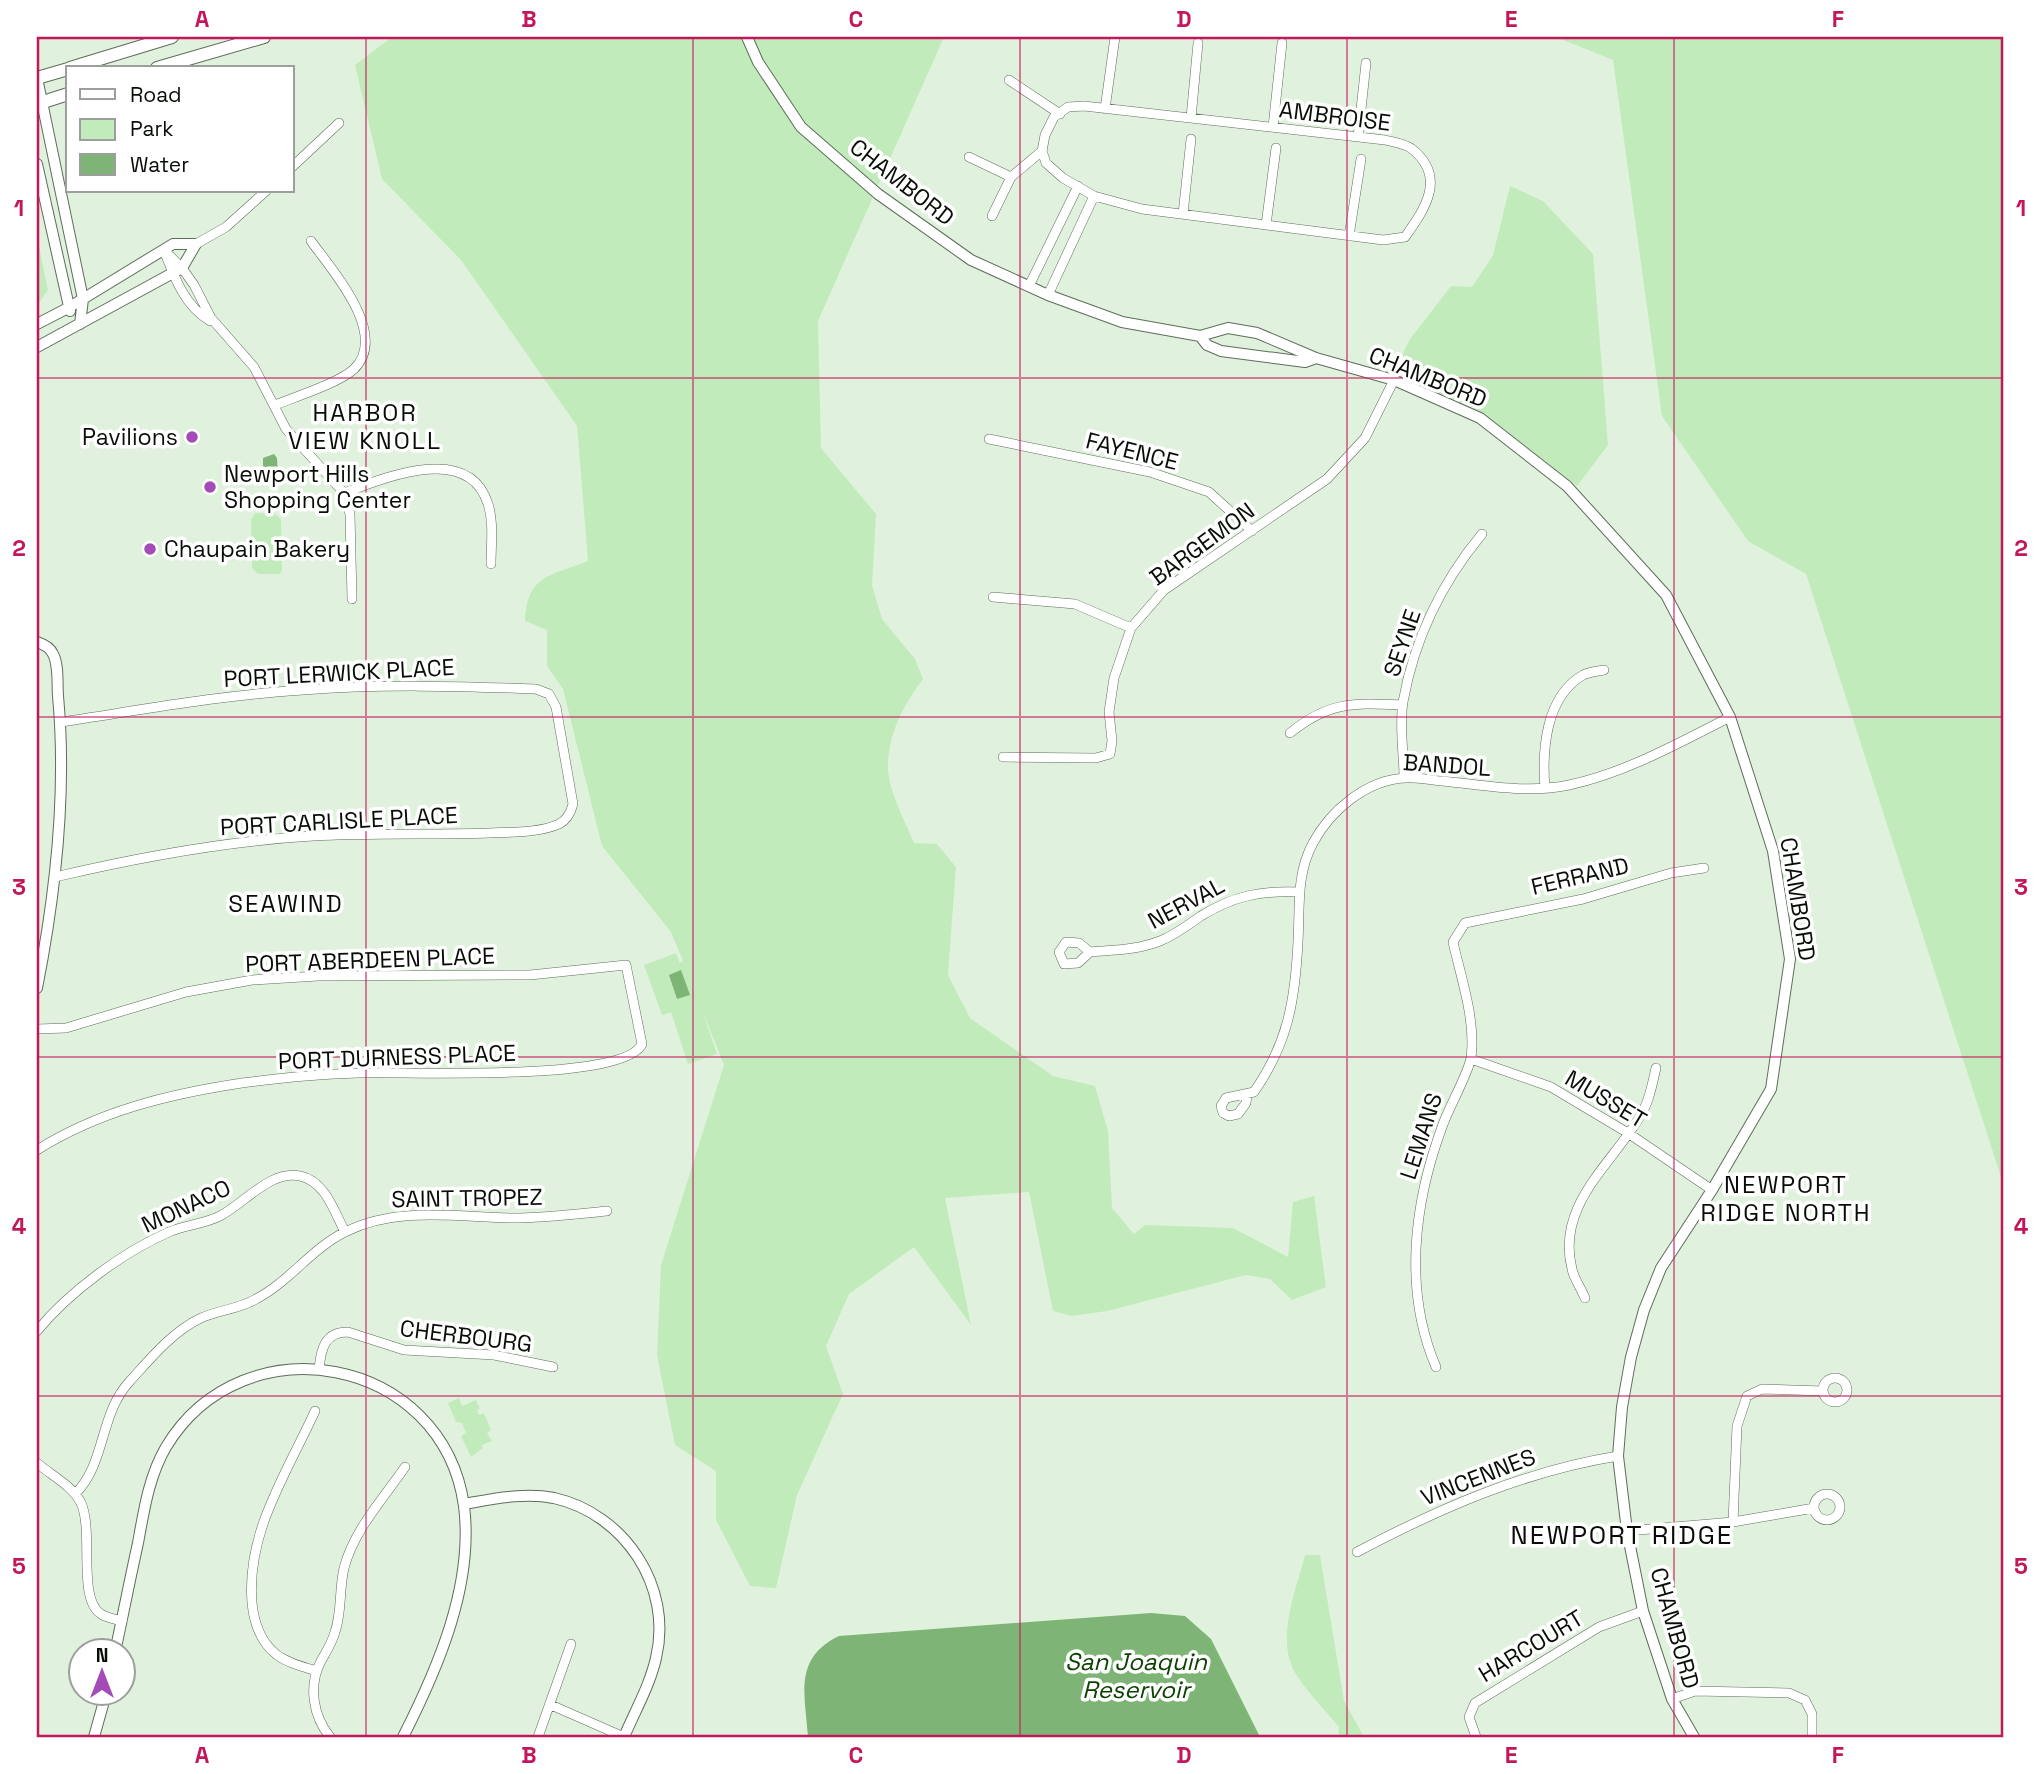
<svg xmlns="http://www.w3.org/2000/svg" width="2040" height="1774" viewBox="0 0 2040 1774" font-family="'Space Grotesk',sans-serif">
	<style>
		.green { fill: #c2ebbb }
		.water { fill: #7eb475 }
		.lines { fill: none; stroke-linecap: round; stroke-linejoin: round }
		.minor-casing { stroke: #5e6d5b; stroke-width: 10 }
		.tertiary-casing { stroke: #5e6d5b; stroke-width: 12 }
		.secondary-casing { stroke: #5e6d5b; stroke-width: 14 }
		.minor { stroke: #fff; stroke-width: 9 }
		.tertiary { stroke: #fff; stroke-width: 10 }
		.secondary { stroke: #fff; stroke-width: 12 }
		.grid { fill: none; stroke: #c2185b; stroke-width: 2; stroke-opacity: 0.55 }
		.poi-dot { fill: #a54bb7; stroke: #fff; stroke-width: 2.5 }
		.labels { text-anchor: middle; stroke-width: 7; stroke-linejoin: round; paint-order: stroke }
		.street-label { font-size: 23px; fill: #080e07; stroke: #fff }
		.poi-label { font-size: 23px; fill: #080e07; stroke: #fff; text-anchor: start }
		.neighbourhood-label { font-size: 24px; letter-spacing: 2px; fill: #080e07; stroke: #fff }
		.water-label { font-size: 24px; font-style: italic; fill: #0c4300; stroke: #fff }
		.quarter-label { font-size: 26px; letter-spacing: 2px; fill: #080e07; stroke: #fff }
		.neatline { fill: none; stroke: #c2185b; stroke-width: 2.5 }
		.grid-label { font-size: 23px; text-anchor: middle; font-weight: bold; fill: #c2185b }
	</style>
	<rect width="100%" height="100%" fill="#e0f2dd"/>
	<path class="green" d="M392,37H944L818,321L821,448L876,514L872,585L882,619L915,659L923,679C904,704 889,732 888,765C887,788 905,821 914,843L937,844L956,867L948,975L970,1018L1053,1076L1095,1086L1108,1131L1112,1208L1134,1234L1145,1225L1233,1228L1288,1257L1293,1202L1314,1196L1326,1287L1292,1300L1270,1279L1246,1275L1107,1311L1072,1316L1053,1311L1029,1192L945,1198L971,1325L914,1247L849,1294L826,1346L843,1394L797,1495L776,1588L750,1586L716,1520V1471L675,1445L657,1355L661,1265L724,1065L702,1010L717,1054L688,1064L671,1012L662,1015L644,965L676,953L680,963L683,961L671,932L602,846L563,689L547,666V630L525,621C527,575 550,576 588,561L577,426L461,260L382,179L355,65Z
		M1556,37H2003V1183L1806,574L1748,541L1662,416L1613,60Z
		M1510,186L1543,201L1593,254L1608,445L1577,486L1494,421L1394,371L1410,339L1451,286L1472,287L1493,255Z
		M37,237L48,290L37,306Z
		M255,513L275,514L281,519L282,570L280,574H258L252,568L251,520Z
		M459,1398L462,1406L476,1400L480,1409L477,1410L479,1415L484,1413L491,1430L487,1433L492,1441L482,1445L483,1448L471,1457L461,1436L466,1433L462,1423L456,1422L448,1403Z
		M1305,1555H1320L1344,1701L1364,1737H1338L1339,1727C1325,1710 1309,1694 1297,1676C1274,1642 1296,1591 1305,1555Z"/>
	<path class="water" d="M274,454L277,458L278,475L267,478L263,470V458Z
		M681,970L690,995L677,999L669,975Z
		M1151,1613L1185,1616L1211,1639L1260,1737H808C805,1695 793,1658 839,1636Z"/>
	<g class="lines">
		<defs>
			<path id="minor" d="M1009,80L1060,114
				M1084,106L1385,140C1393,142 1406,144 1412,149C1447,177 1425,209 1405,237L1383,240L1142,209L1094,196L1063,178L1046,163L1042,151L1045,135L1054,117L1068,107Z
				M1105,109L1115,37
				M1191,118L1198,43
				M1273,127L1282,43
				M1358,137L1366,63
				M969,157L1011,177L1042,151
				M292,167L339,123
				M1183,214L1191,139
				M992,216L1011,177
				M1266,225L1276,148
				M1349,236L1361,159
				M196,244L226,227L266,191
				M164,250L182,268L194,285L211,318L254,367L286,429L344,493L350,514L352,599
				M165,253C175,279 185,306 210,321
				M1029,286L1078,186
				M1048,295L1094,196
				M275,405C295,397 339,383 354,369C390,334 331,269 311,241
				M989,439L1150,472L1209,492L1252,531
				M344,493C384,478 469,442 488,504C494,522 491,545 491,564
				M993,597L1075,604L1131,628
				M1290,733C1329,701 1354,703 1403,705
				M1003,757L1096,758L1110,754L1112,741L1109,712L1114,678L1131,628L1164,590L1327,479L1365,438L1394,380
				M1404,778C1404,754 1399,726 1403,702C1414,640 1442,582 1482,534
				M1545,789C1542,751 1545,697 1583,675C1589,672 1598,671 1604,670
				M55,877C140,857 226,841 313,836C372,833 431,835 490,833C511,832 539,833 559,824C567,820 571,812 573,804L556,707L549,694L536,689C458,686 380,684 303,690C221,695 141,710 61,722
				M1066,942L1079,943L1090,952L1078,963L1064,964L1059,952Z
				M1090,952C1113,950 1137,950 1160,941C1175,935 1188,925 1201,916C1233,896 1262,890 1300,892
				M37,1029L66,1028L186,992L252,980L318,976L530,975L626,965L642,1044C623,1083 404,1071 358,1073C319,1074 280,1078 242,1083C169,1094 99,1111 37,1150
				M1471,1059L1551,1087L1628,1133L1712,1190
				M1247,1095L1246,1103L1238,1114L1229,1116L1223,1113L1221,1106L1226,1098L1254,1092C1288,1043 1295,1001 1298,942C1300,908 1296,874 1313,843C1330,811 1366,780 1405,778C1416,777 1430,780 1442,781C1484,785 1526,794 1569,785C1625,773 1679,743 1730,717
				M1585,1298C1581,1288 1574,1279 1572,1269C1556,1206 1610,1166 1639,1118C1649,1103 1652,1085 1656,1068
				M37,1331C69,1292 123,1252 169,1232C186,1225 204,1224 220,1216C245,1203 270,1170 300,1176C325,1181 334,1211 345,1232
				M1436,1367C1403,1290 1414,1203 1442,1127C1448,1109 1468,1074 1471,1058C1476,1020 1461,978 1453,942L1465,923L1583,899L1671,873L1704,868
				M319,1369C321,1348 325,1332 348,1332L404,1350L494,1355L553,1367
				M1823 1390a12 12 0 1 1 24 0a12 12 0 1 1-24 0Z
				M315,1411C287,1473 246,1532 252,1603C254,1623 260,1642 277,1655C288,1663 303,1667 317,1671
				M37,1463C52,1476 72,1485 81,1503C94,1531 77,1599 101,1614C107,1618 115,1619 122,1621
				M75,1494C106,1464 99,1414 130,1381C150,1359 173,1331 201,1318C219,1310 239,1309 256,1299C289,1282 311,1249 345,1232C397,1206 456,1217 512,1218C544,1218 576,1214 607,1211
				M1814 1507a13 13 0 1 1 26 0a13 13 0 1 1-26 0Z
				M1733,1522L1737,1426L1747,1396L1762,1389L1823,1391
				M1627,1531L1733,1522L1814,1508
				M1357,1552C1440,1508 1525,1471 1618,1456
				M1672,1699L1695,1691L1789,1693L1805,1700L1812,1714V1737
				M551,1705L624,1737
				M330,1737C313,1716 308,1686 321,1661C326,1652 332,1643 335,1632C342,1612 339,1589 344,1568C354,1530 383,1499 405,1467
				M538,1737L571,1644
				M1476,1737L1469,1717L1475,1703L1599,1627L1643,1611"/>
			<path id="tertiary" d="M747,37L758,62L801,127L878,194L971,260L1048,295L1122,322L1200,336L1228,328L1257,333L1316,358L1394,380L1480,418L1567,486L1666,595L1730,717L1773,851L1790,959L1771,1089L1712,1190L1661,1268L1644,1310L1631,1357L1622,1407L1618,1456L1627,1531L1643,1611L1672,1699L1694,1737
				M37,78L83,299L80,324
				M37,164L70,311
				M37,324L68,308L173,244H196
				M1200,336L1207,345L1221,351L1305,362L1316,358
				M37,347L182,268L196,244
				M37,642C43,644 50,647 53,654C59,665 57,684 58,696C67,794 56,892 37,988
				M464,1504C493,1499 524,1492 554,1498C625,1514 673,1587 656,1658C650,1685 635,1711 624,1737
				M115,1652C123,1615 130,1579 138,1543C144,1510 149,1476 166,1447C243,1319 443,1356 464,1506C474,1585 438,1668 403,1737
				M94,1737L106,1694"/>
			<path id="secondary" d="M70,68L172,37
				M157,68L264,37
				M37,78L68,69
				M37,104L68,94"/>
		</defs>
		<use href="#minor" class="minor-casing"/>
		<use href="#tertiary" class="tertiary-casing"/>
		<use href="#secondary" class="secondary-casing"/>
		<use href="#minor" class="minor"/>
		<use href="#tertiary" class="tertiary"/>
		<use href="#secondary" class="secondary"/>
	</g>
	<path class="grid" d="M366,37V1737M693,37V1737M1020,37V1737M1347,37V1737M1674,37V1737M37,378H2003M37,717H2003M37,1057H2003M37,1396H2003"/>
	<g class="poi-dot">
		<circle cx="192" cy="437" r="7"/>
		<circle cx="210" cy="487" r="7"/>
		<circle cx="150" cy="549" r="7"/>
	</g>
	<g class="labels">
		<g class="street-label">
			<text transform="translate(1335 116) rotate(7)" y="8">AMBROISE</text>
			<text transform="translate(902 182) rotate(38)" y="8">CHAMBORD</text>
			<text transform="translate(1428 377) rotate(22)" y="8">CHAMBORD</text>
			<text transform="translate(1132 451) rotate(14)" y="8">FAYENCE</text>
			<text transform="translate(1202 544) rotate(-36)" y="8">BARGEMON</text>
			<text transform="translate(1402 643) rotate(-71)" y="8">SEYNE</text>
			<text transform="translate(339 673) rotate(-3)" y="8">PORT LERWICK PLACE</text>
			<text transform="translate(1447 765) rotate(4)" y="8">BANDOL</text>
			<text transform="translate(339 821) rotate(-3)" y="8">PORT CARLISLE PLACE</text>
			<text transform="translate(1580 876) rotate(-13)" y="8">FERRAND</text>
			<text transform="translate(1798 899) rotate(81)" y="8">CHAMBORD</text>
			<text transform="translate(1186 903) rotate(-28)" y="8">NERVAL</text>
			<text transform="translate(370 960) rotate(-2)" y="8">PORT ABERDEEN PLACE</text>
			<text transform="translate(397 1057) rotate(-2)" y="8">PORT DURNESS PLACE</text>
			<text transform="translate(1606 1099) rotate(31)" y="8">MUSSET</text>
			<text transform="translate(1421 1136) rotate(-72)" y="8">LEMANS</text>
			<text transform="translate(467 1198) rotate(-1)" y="8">SAINT TROPEZ</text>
			<text transform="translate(186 1206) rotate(-25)" y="8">MONACO</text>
			<text transform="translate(466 1336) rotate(7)" y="8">CHERBOURG</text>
			<text transform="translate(1478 1477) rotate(-21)" y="8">VINCENNES</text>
			<text transform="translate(1675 1628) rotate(74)" y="8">CHAMBORD</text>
			<text transform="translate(1531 1646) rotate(-31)" y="8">HARCOURT</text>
		</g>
		<g class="poi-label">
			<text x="178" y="445" text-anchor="end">Pavilions</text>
			<text x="224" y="482">Newport Hills<tspan x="224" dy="26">Shopping Center</tspan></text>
			<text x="164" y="557">Chaupain Bakery</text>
		</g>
		<g class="neighbourhood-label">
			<text x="365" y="421">HARBOR<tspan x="365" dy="28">VIEW KNOLL</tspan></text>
			<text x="286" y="912">SEAWIND</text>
			<text x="1786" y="1193">NEWPORT<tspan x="1786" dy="28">RIDGE NORTH</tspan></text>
		</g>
		<g class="water-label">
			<text x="1136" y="1670">San Joaquin<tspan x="1136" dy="28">Reservoir</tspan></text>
		</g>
		<g class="quarter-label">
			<text x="1622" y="1544">NEWPORT RIDGE</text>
		</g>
	</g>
	<rect width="2040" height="1774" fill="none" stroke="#ffffff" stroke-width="77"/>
	<rect x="66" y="66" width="228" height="126" fill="#ffffff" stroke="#9c9f9c" stroke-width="2"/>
	<rect x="80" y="89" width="35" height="10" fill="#ffffff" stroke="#9c9f9c" stroke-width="2"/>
	<text x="130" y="102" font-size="21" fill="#080e07">Road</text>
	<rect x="80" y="119" width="35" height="21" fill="#c2ebbb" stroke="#9c9f9c" stroke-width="2"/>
	<text x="130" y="136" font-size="21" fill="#080e07">Park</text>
	<rect x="80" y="154" width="35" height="21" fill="#7eb475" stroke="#9c9f9c" stroke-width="2"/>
	<text x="130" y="172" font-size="21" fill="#080e07">Water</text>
	<g transform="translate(102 1672)"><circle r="33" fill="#ffffff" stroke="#9c9f9c" stroke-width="2"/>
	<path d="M0-5L12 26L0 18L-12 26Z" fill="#a54bb7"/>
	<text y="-10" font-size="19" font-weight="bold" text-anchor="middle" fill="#080e07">N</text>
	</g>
	<rect x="38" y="38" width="1964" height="1698" class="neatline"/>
	<g class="grid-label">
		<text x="202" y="27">A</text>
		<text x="529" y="27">B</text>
		<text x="856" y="27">C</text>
		<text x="1184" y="27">D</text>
		<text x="1511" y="27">E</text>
		<text x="1838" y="27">F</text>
		<text x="19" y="216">1</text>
		<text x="2021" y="216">1</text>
		<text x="19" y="556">2</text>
		<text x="2021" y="556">2</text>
		<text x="19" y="895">3</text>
		<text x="2021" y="895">3</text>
		<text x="19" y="1234">4</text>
		<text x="2021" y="1234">4</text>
		<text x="19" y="1574">5</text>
		<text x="2021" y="1574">5</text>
		<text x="202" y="1763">A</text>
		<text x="529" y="1763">B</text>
		<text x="856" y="1763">C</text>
		<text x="1184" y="1763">D</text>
		<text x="1511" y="1763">E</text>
		<text x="1838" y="1763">F</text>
	</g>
</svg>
